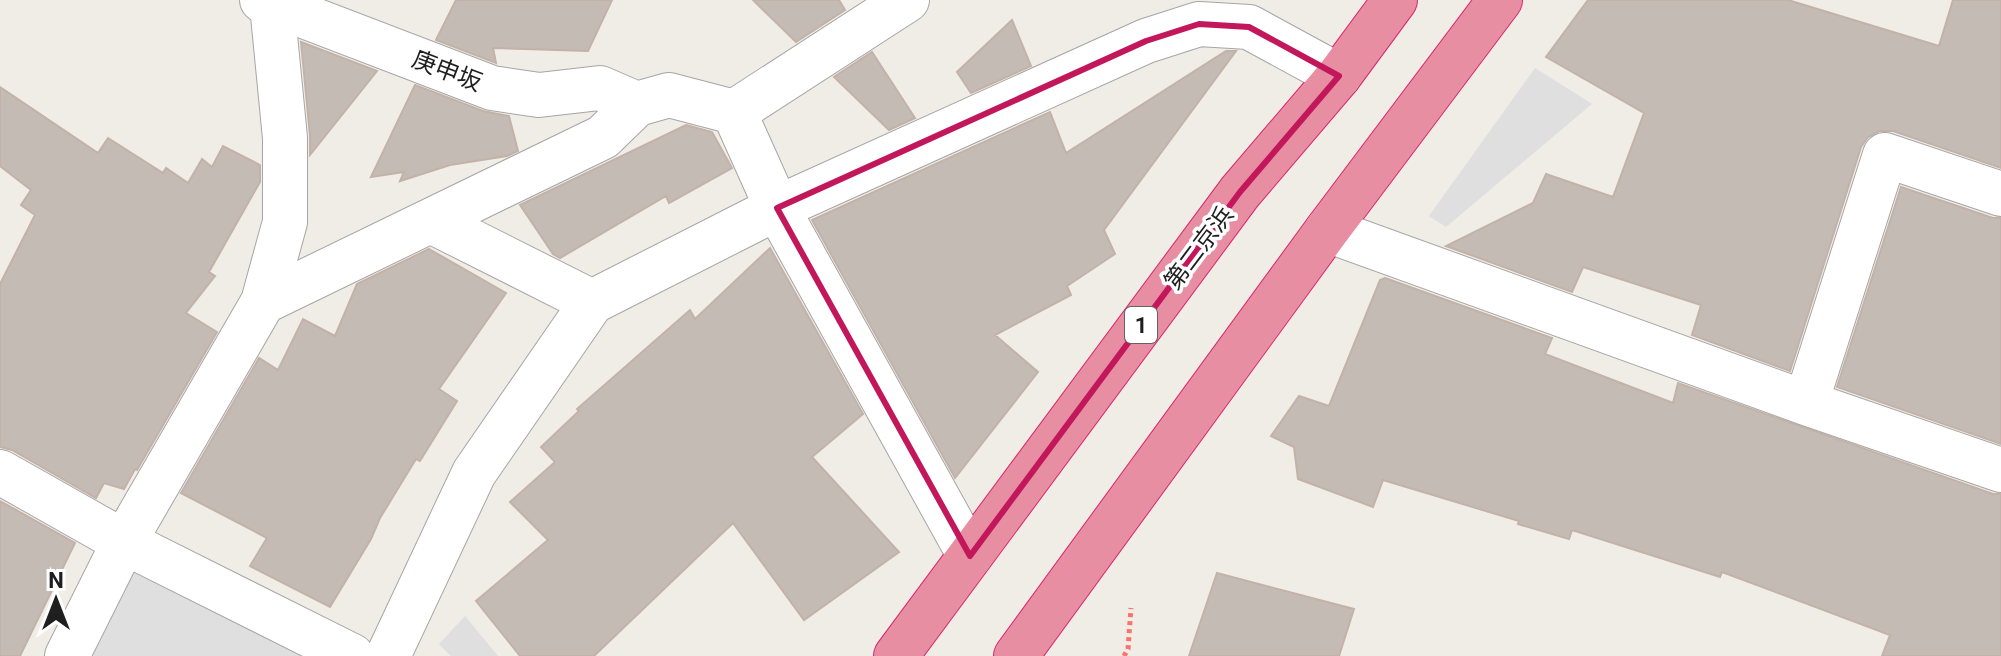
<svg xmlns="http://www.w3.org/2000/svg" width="2001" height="656" viewBox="0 0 2001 656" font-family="Roboto,'Noto Sans JP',sans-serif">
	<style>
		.parking { fill: #dfdfdf }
		.building { fill: #c5bbb5; stroke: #c2b2a8; stroke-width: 2 }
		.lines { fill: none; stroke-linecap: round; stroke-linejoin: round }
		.street-casing { stroke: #a6a6a6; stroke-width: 46 }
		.highway-casing { stroke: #da266e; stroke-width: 46 }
		.path { stroke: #f9746e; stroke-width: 5; stroke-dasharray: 4 4; stroke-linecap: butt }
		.street { stroke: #fff; stroke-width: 44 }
		.highway { stroke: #e78ea3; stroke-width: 44 }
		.marked { fill: none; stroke: #c2185b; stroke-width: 6; stroke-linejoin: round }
		.labels { text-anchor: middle; stroke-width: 7; stroke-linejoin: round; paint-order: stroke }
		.shield { fill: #fff; stroke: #626262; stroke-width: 2 }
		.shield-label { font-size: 22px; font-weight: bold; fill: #1f1f1f }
		.street-label { font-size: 24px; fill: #1f1f1f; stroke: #fff }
	</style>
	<rect width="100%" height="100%" fill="#f0ece6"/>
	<path class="parking" d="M1535,68L1592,104L1446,227L1429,216Z
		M135,561L322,656H88Z
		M465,616L498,656H451L439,644Z"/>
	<path class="building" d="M456,0H612L588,51L493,48L496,63L436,40Z
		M753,0H839L845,10L796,42Z
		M1588,0H1788L1939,46L1953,0H2001V168L1893,131H1879L1868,137L1861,147L1790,371L1692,335L1701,305L1583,267L1572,292L1446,246L1533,203L1546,174L1613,197L1644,113L1546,57Z
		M1012,20L1031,66L971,93L957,72Z
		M301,42L377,71L310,155V136Z
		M1226,51H1236L1104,230L1115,254L1067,286L1071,295L995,335L1038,372L955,478L812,220L1050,112L1066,153Z
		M872,52L915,118L889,130L834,77Z
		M415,85L483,111L509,116L518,151L507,156L450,165L400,181L404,172L371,177Z
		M0,87L98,153L108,138L163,173L166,168L188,183L202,159L212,167L223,146L260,165V182L209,272L215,276L186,313L217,332L137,470L135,469L124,489L104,483L96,498L12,450L0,447V284L35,215L21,205L31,190L0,166Z
		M686,125L712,132L732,168L669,203L666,196L560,258L553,254L520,205Z
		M1901,187L1993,218H2001V444L1837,387Z
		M770,248L863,414L812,457L899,552L804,620L733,523L594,656H520L476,601L548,540L510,502L555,462L541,447L579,411L577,409L690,310L695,319Z
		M429,249L506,293L439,389L457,401L420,461L416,459L380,518L371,539L330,607L250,566L267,538L181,493L259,358L278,370L303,319L335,336L357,284Z
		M1385,278L1552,338L1545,354L1673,403L1678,383L1993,494H2001V656H1882L1890,635L1722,572L1720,577L1572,530L1569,539L1518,524L1519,521L1383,480L1373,507L1298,479L1294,447L1271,436L1299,396L1329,406L1380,280Z
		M0,501L75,543L20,656H0Z
		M1217,573L1354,609L1339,656H1189Z"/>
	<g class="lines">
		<defs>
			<path id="street" d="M262,0L492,88L539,95L600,88L637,104
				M734,112L907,0
				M431,221L592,302
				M1327,230L1806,403L2001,470
				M263,302L285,222V138L272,5
				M1806,403L1885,155L2001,194
				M0,472L124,542L352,656
				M67,656L124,542L263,302L603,137L637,104L669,95L734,112L777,208L970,556
				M388,656L474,473L592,302L777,208L1146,41L1199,24L1249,27L1339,76"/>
			<path id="highway" d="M896,656L1240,192L1339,76L1395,0
				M1016,656L1327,230L1500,0"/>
		</defs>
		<use href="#street" class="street-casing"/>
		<use href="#highway" class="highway-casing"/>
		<path class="path" d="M1124,656L1128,649L1131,608"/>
		<use href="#street" class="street"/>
		<use href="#highway" class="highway"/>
	</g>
	<path class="marked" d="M1199,24L1249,27L1339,76L1240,192L970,556L777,208L1146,41Z"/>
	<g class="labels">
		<rect class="shield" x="1125" y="307" width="32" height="36" rx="6"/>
		<g class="shield-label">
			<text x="1141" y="333">1</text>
		</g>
		<g class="street-label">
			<text transform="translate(447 71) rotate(21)" y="8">庚申坂</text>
			<text transform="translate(1199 248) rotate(-53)" y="8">第二京浜</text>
		</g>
	</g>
	<g transform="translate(56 600)" stroke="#ffffff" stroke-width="6" paint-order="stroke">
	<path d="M0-6L14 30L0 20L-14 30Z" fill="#1f1f1f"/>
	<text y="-12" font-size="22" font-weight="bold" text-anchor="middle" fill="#1f1f1f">N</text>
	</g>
</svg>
